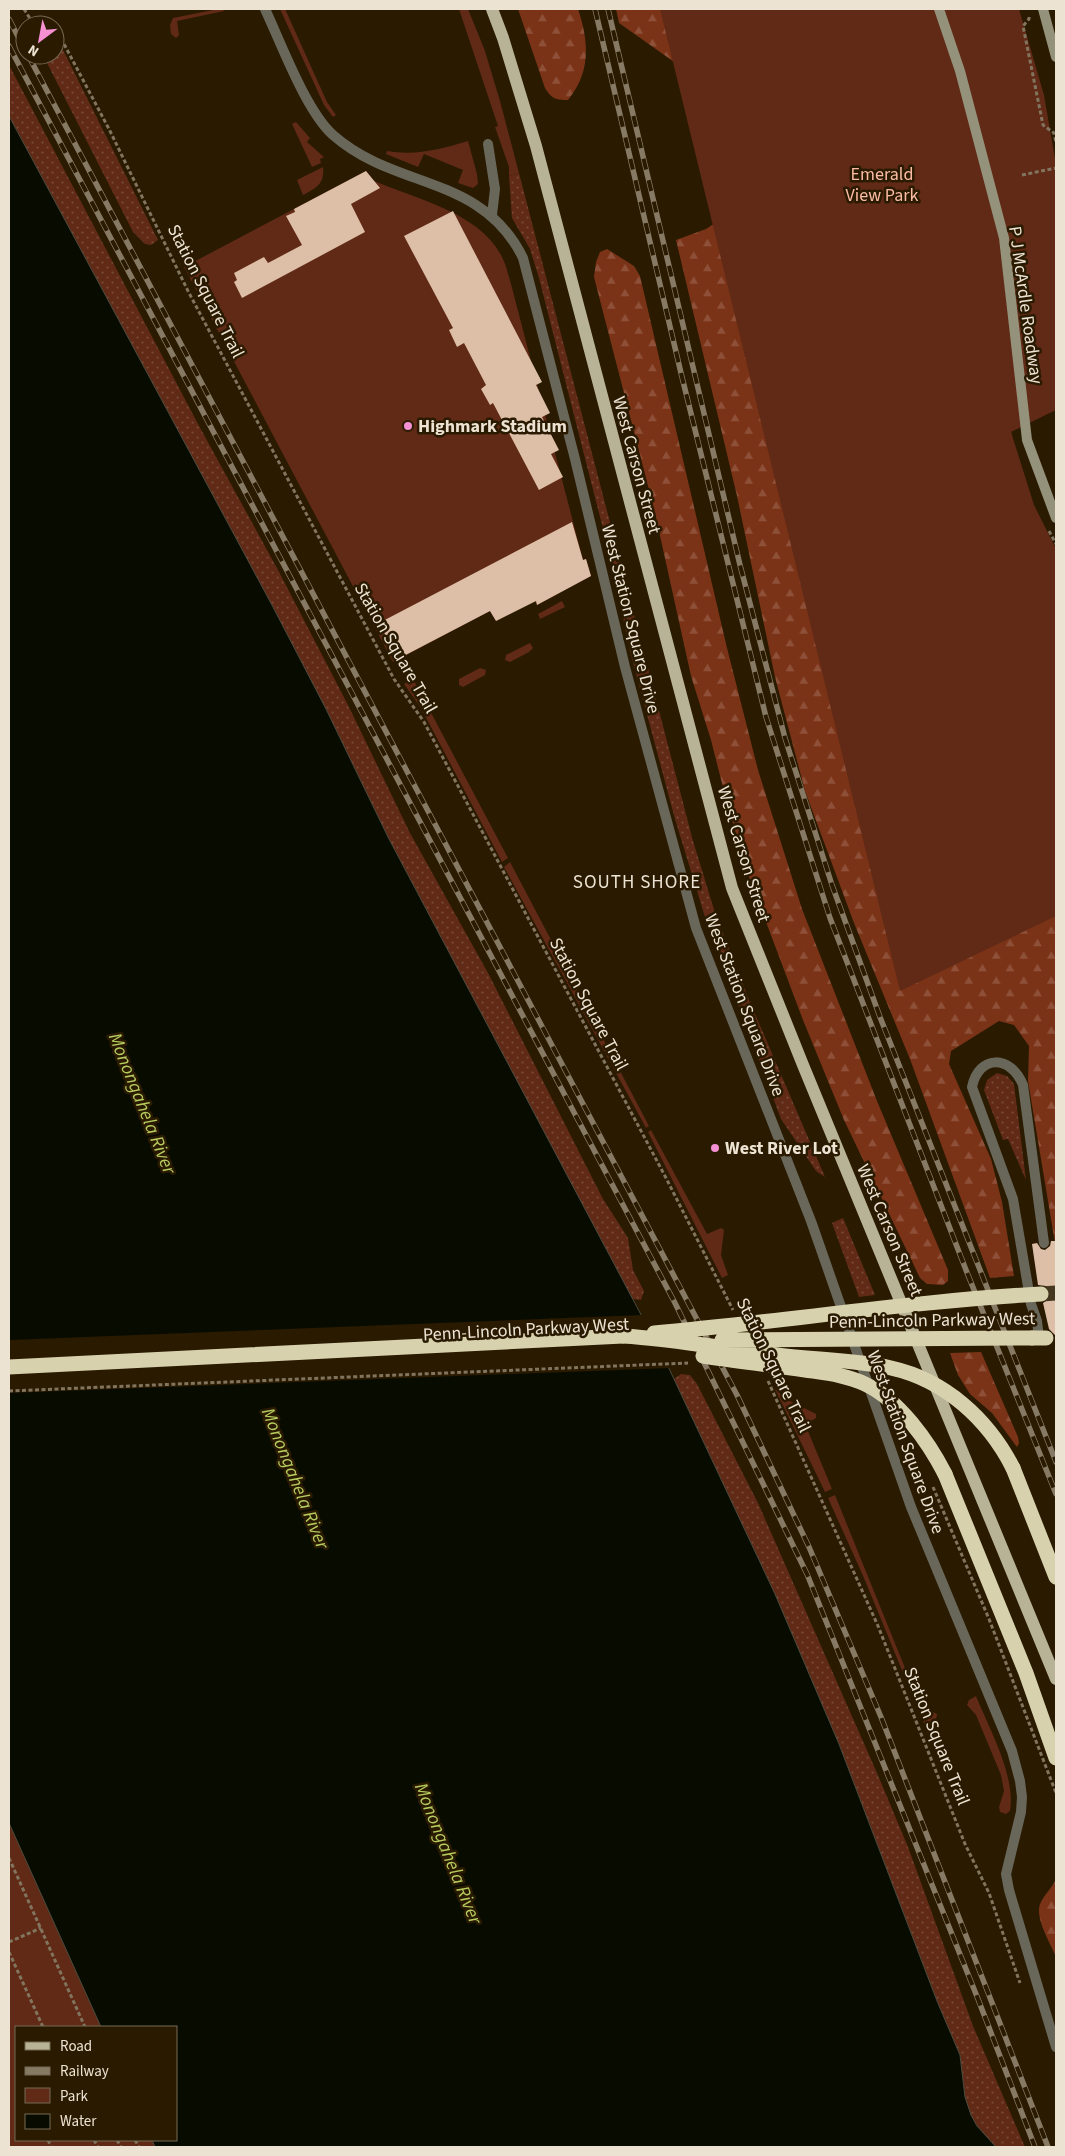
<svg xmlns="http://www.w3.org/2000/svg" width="1065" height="2156" viewBox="0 0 1065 2156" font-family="'Source Sans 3',sans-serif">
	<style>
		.grass { fill: url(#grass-dots) }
		.forest { fill: url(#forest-firs) }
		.green { fill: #602a16 }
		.water { fill: #080b00; stroke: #4d4c3f }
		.pier { fill: #291a00 }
		.building { fill: #ddbea7 }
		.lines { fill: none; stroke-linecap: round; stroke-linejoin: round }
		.highway-tunnel { stroke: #463820; stroke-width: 15; stroke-dasharray: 15 8; stroke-linecap: butt }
		.path { stroke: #82755f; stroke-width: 3; stroke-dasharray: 4 2.5; stroke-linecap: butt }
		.lane { stroke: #696759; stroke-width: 10 }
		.street { stroke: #696759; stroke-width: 10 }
		.secondary { stroke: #95927b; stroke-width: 10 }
		.primary { stroke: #b8b396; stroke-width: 12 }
		.highway { stroke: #d7d1ae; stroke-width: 15 }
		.rail-casing { stroke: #877a65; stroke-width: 5.5 }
		.rail { stroke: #291a00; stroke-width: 4; stroke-dasharray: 11; stroke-linecap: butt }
		.path-bridge { stroke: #82755f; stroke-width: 3; stroke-dasharray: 4 2.5; stroke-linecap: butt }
		.highway-bridge { stroke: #d7d1ae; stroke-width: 15 }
		.poi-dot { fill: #f591d2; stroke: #291a00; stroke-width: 2 }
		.labels { text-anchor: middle; stroke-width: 5; stroke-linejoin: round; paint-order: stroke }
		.park-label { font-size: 18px; fill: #fcbba4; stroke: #291a00 }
		.street-label { font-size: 18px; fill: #ede3d3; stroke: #291a00 }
		.poi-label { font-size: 18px; font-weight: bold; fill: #ede3d3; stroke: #291a00; text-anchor: start }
		.neighbourhood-label { font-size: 19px; letter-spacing: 1px; fill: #ede3d3; stroke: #291a00 }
		.water-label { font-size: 19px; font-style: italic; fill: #b7cc5f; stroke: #291a00 }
	</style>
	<defs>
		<pattern id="grass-dots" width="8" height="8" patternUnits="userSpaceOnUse" patternTransform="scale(1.25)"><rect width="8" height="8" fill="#602a16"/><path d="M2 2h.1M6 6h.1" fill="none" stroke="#774937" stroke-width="1.8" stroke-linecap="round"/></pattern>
		<pattern id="forest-firs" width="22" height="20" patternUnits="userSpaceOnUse" patternTransform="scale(1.25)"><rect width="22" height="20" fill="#7b3317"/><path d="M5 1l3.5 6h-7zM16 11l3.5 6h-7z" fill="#8e5038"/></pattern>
	</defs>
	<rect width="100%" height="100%" fill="#291a00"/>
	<path class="grass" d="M56,36L158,240L151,245L145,244L133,232L43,55H55Z
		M9,65L198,424L278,570L349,707L410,833L488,973L603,1199L628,1238L633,1270L644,1291L641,1300L632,1299L389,839L326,709L273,607L9,116Z
		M519,173L693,841L716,916L749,1000L825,1177L816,1171L781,1119L705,917L675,819L630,651L611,560L539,278L530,249L512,218L509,176Z
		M997,1073L1007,1076L1014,1084L1026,1180L1008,1139L1003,1140L984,1090L987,1080Z
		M843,1218L875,1295L859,1297L832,1223Z
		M681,1374L690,1375L697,1384L758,1503L877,1773L908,1847L973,2026L1025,2147H996L977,2126L971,2115L965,2097L960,2055L937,2001L839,1744L775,1594L674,1379Z"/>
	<path class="forest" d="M518,9H578C589,42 591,72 568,100C556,100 552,99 545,88Z
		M616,9H920L1021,478L1056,559V1249L1028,1081L1029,1046L1014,1025L999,1021L951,1051L949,1064L991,1159L1002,1202L1014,1276L990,1278L910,1059L854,923L805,791L775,677L737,496L676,240L706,229L724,217L677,64L619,23Z
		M607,249L634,266L640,276L727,648L758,770L802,909L877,1101L948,1270V1281L943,1285L927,1284L920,1278L844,1120L803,1020L748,874L727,803L711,740L691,676L655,513L594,277L596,262L600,252Z
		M981,1352L1018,1437L1019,1443L1017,1447L992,1413L970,1394L958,1375L950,1353Z
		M1056,1879V1957C1051,1944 1033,1916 1041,1902C1045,1894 1052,1888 1056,1879Z"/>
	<path class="green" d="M218,9H223L224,11L177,21L179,35L176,38L171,34L170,25L173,18Z
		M280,9H285L327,102L336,115L333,117L324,105Z
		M459,9H468L485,51L500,101L519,173L509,176V167L495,127L498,126Z
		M660,9H1019L1044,95L1056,164V410L1011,432L1034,505L1056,549V916L900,991Z
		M296,122L310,138L307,142L324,157L320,159L321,163L312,167L292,124Z
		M468,141L477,174L478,184L473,188L458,183L463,170L424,154L418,167L386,154L387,151C416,156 441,149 468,141Z
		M323,167C325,184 316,188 303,195L297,180Z
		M366,171L374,181C416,199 478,212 501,255C506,264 508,274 511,284L583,560L586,559L591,576L537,605L535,601L496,621L490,611L393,662L184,267Z
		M562,601L565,607L540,619L538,614Z
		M530,643L533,648L529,652L510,662L505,660L506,655Z
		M480,668L486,670L485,675L463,687L459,685V679Z
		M413,679L418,688L508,858L502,862L421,708L404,684Z
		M510,862L649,1126L646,1128L504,867Z
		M651,1130L707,1234L721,1228L724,1230L721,1255L728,1275L722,1278L648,1132Z
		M775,1389L788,1400L816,1414V1418L805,1424L832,1489L825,1492Z
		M835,1495L924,1715L933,1712L937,1714L932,1743L864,1578L828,1498Z
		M976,1696C989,1728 1016,1776 1010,1811L1006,1814L1000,1812L999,1807L1004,1791L1001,1775L976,1715L967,1705L969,1700Z
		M9,1823L101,2027H16V2140H152L155,2147H9Z"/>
	<path class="water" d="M9,116L273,607L326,709L389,839L665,1360L775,1594L839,1744L937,2001L960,2055L965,2097L971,2115L977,2126L996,2147H155L152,2140H176V2027H101L9,1823Z"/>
	<path class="pier" d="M643,1315L672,1368L9,1393V1340Z"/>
	<path class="building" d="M366,171L380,188L351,204L365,232L242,298L234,282L237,280L234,273L264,257L268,263L302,245L286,216L295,212L294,209Z
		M453,211L542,382L536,385L550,413L542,417L559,450L551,454L563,477L539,490L493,403L490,405L481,389L486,385L464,343L457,347L449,330L453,328L404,236Z
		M572,522L583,560L586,559L591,576L537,605L536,601L496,621L490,611L398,659L379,623Z
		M1051,1241H1055L1056,1249V1334L1055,1335L1049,1329L1043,1303L1049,1299L1050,1293L1046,1286L1038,1285L1032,1244L1037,1243L1041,1249L1045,1250L1050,1246Z"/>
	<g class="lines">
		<path class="highway-tunnel" d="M1041,1294L1056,1293"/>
		<path class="path" d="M24,9L34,25
			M1029,17V19L1023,26L1043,125L1054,133L1056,143
			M55,27L109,129L188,291L394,679L424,722L666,1178L733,1310
			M1022,175L1056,168
			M1049,531L1056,544
			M768,1381L878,1626L965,1844L989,1893L1020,1983
			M9,1858L85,2027
			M9,1942L41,1928
			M9,1952L43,2027
			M48,2140L51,2147
			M94,2140L98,2147
			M117,2140L121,2147
			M135,2140L139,2147"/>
		<path class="lane" d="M488,144L495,189L492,215
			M1039,1338L1037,1321L1031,1304L1013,1199L972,1087C979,1054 1011,1055 1023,1085L1044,1243"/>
		<path class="street" d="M265,9C281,43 306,111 333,135C395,190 482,174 523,258L575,459L625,667L696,928L811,1221L911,1507L1012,1751L1020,1781L1022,1797L1021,1812L1006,1874L1009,1890L1056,2047"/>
		<path class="secondary" d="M939,9L960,71L1004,238L1027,440L1056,518
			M1043,9L1056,57"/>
		<path class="primary" d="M492,9L503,38L536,146L732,888L803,1065L1056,1679"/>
		<path class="highway" d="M1032,1338H1046
			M9,1367L623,1336
			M1013,1468L1056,1577
			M945,1474L1026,1673L1056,1758"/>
		<defs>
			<path id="rail" d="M595,9L681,373L766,717L830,918L966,1270L1056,1494
				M608,9L740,565L785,738L832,885L880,1017L1056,1462
				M9,19L25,50
				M9,46L675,1303L807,1574L978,1999L1035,2147
				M28,55L737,1395L809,1547L881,1717L1048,2147"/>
		</defs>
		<use href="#rail" class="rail-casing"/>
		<use href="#rail" class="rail"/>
		<path class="path-bridge" d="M9,1391L688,1363
			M933,1487L989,1619L1056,1793"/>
		<path class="highway-bridge" d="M654,1333C783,1322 911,1301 1041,1294
			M623,1336C674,1339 726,1349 777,1355C815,1360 854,1359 891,1368C945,1380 988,1419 1013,1468
			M722,1340L1032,1338
			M703,1356C737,1361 771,1365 805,1370C825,1373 846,1375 865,1384C899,1400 928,1441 945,1474"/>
	</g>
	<g class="poi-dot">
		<circle cx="408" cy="426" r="5"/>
		<circle cx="715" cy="1148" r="5"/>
	</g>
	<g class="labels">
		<g class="park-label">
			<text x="882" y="180">Emerald<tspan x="882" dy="21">View Park</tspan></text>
		</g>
		<g class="street-label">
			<text transform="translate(206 291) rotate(63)" y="6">Station Square Trail</text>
			<text transform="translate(1026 305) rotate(82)" y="6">P J McArdle Roadway</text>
			<text transform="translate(637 465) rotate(75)" y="6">West Carson Street</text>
			<text transform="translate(631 619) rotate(76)" y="6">West Station Square Drive</text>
			<text transform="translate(396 648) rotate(60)" y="6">Station Square Trail</text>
			<text transform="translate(744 854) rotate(73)" y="6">West Carson Street</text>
			<text transform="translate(589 1004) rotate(62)" y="6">Station Square Trail</text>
			<text transform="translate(745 1005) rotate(69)" y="6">West Station Square Drive</text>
			<text transform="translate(890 1230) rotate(67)" y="6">West Carson Street</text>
			<text transform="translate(932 1320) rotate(-1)" y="6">Penn-Lincoln Parkway West</text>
			<text transform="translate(526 1329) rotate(-3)" y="6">Penn-Lincoln Parkway West</text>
			<text transform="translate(774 1365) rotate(64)" y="6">Station Square Trail</text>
			<text transform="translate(906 1442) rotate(70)" y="6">West Station Square Drive</text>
			<text transform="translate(937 1736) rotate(68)" y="6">Station Square Trail</text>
		</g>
		<g class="poi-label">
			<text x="418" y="432">Highmark Stadium</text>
			<text x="725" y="1154">West River Lot</text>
		</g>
		<g class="neighbourhood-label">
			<text x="637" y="888">SOUTH SHORE</text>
		</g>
		<g class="water-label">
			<text transform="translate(143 1103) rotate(68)" y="7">Monongahela River</text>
			<text transform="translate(296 1478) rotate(68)" y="7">Monongahela River</text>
			<text transform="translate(449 1853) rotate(68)" y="7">Monongahela River</text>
		</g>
	</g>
	<rect width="1065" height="2156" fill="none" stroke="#ede3d3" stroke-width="20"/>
	<rect x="15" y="2026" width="162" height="115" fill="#291a00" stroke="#776a54"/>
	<rect x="25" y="2042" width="25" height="8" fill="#b8b396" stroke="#776a54"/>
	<text x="60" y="2051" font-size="15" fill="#ede3d3">Road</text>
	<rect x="25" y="2067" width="25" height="8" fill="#877a65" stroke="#776a54"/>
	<text x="60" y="2076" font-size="15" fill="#ede3d3">Railway</text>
	<rect x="25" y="2088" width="25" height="15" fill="#602a16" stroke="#776a54"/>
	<text x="60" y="2101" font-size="15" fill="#ede3d3">Park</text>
	<rect x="25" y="2114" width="25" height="15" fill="#080b00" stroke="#776a54"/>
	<text x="60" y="2126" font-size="15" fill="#ede3d3">Water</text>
	<g transform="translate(40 40) rotate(212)"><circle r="24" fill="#291a00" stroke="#776a54"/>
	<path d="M0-4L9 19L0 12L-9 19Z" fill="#f591d2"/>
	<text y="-8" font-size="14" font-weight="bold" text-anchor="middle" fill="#ede3d3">N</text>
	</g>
</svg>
